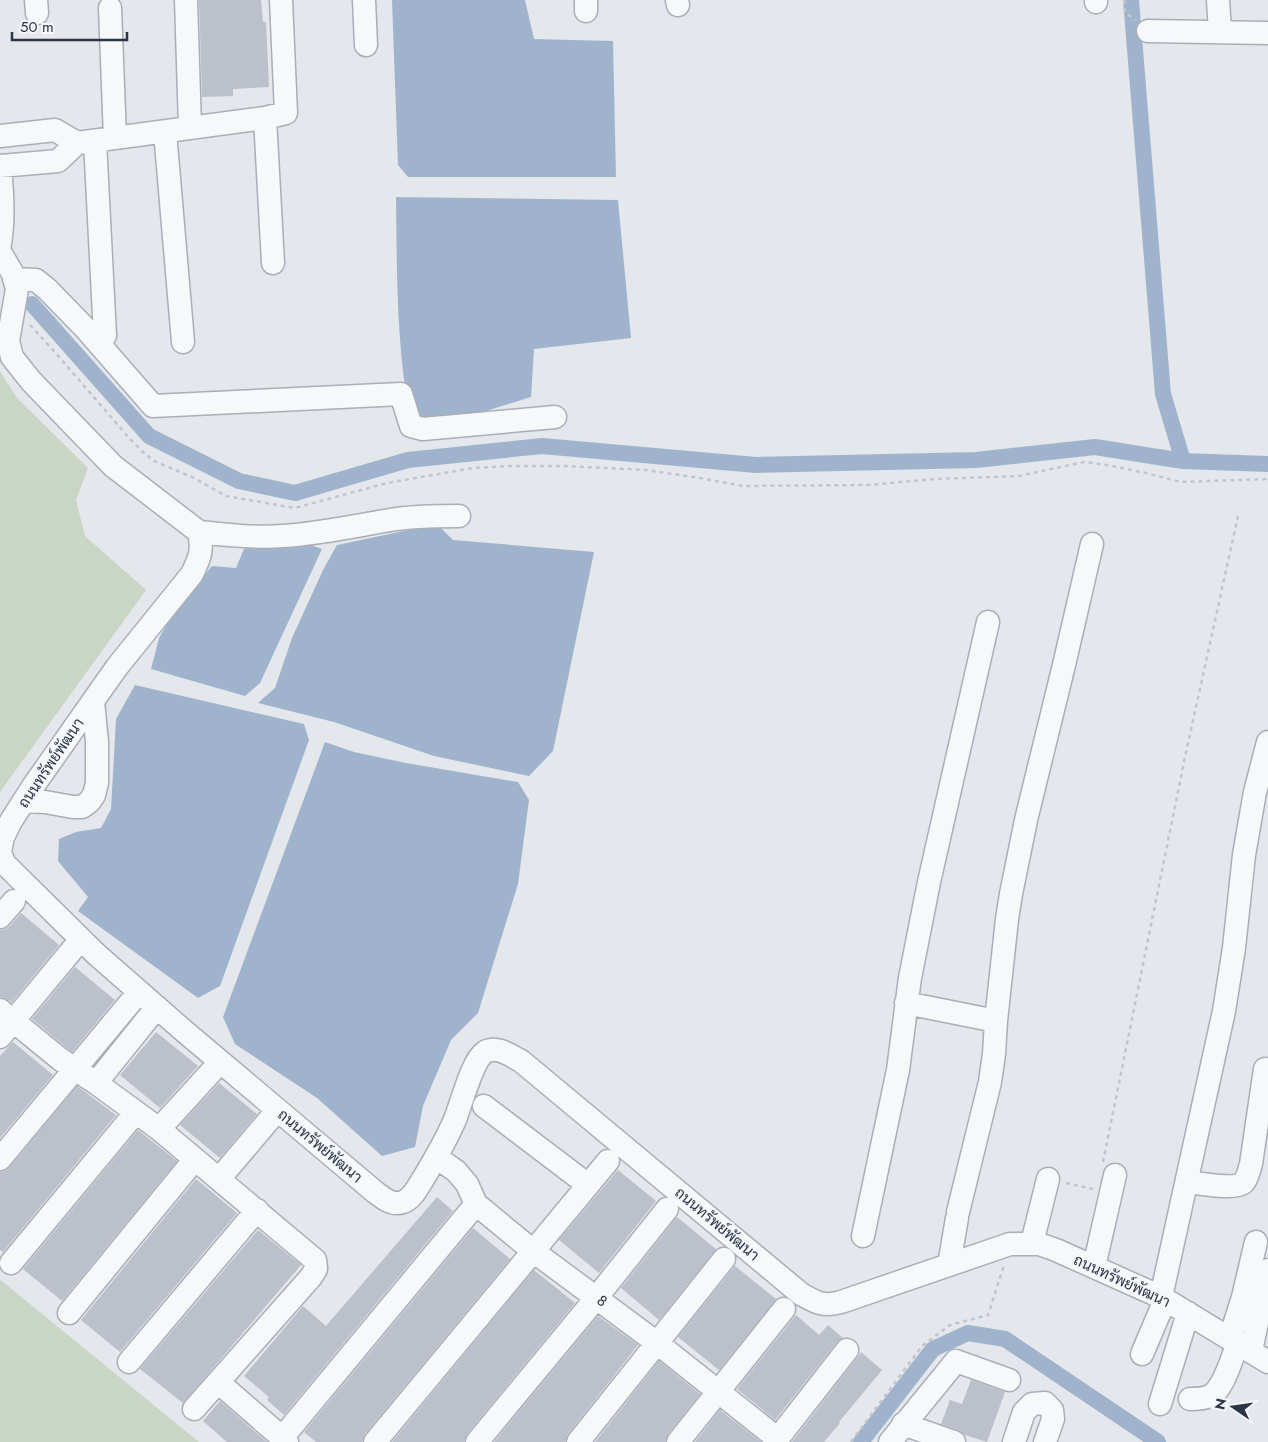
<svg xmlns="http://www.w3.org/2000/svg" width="1268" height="1442" viewBox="0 0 1268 1442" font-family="Jost,Sarabun,sans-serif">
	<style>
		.green { fill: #c9d6c5 }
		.water { fill: #9fb4cc }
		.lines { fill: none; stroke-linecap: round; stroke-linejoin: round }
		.canal { stroke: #9fb4cc; stroke-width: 16 }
		.building { fill: #bbc0ca }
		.minor-casing { stroke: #a9aeb7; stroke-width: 25 }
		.path { stroke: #c2c5cb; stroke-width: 2.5; stroke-dasharray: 4 4; stroke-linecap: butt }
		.minor { stroke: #f7f8fa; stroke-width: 22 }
		.labels { text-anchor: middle; stroke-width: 4; stroke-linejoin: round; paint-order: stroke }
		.street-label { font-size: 15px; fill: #2b3445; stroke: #f4f6f9 }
	</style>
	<rect width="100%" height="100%" fill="#e4e7ec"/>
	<path class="green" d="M0,371L17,398L88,468L76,500L85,536L146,590L0,792Z
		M0,1280L3,1282L199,1442H0Z"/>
	<path class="water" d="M392,0H525L534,39L613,41L616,177H408L398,165Z
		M396,197L618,200L631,338L534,349L531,397L464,418L410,417C396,344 397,270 396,197Z
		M437,524L453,540L594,552L553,751L529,776L434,756L334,722L258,703L275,688L292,638L323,570L337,545Z
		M284,536L322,549L260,683L245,696L151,669L159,638L175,610L212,566L236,568L244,549Z
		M135,685L304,724L309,740L220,986L198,998L78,911L88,897L58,861L59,839L76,832L101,828L111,809L116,719Z
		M325,742L354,752L406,763L518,782L529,800L518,884L478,1013L451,1040L423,1106L415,1147L382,1156L317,1098L235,1044L223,1017Z"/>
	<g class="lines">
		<path class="canal" d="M1131,0L1163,394L1183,461
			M32,304L149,436L239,481L295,493L408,460L542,446L756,465L976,460L1095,447L1183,461L1268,464
			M861,1442L933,1349L968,1333L1005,1339L1158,1442"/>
	</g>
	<path class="building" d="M199,0H261L263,22H266L269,87L233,89V96L202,97Z
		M21,913L59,945L12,1002L8,1000L0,997V930L5,929L10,926Z
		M75,967L115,1000L72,1052L32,1019Z
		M156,1032L198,1066L160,1108L120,1075Z
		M13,1042L53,1075L0,1138V1056Z
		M219,1083L257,1114L220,1158L180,1125Z
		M77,1086L116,1115L3,1252L0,1250V1172L5,1171L10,1167Z
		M138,1130L177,1161L62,1301L23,1269Z
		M618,1170L656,1201L599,1273L559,1240Z
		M196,1179L237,1213L120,1352L81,1320Z
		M437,1197L453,1211L284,1415L267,1400L269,1397L244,1376L303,1306L326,1326Z
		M677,1217L716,1249L659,1320L621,1288Z
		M473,1228L510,1259L365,1434L362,1442H316L304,1432Z
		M258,1230L301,1265L183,1403L140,1369Z
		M735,1266L776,1299L719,1370L678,1337Z
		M534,1270L575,1303L467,1434L464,1442H392Z
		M796,1315L819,1335L828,1325L843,1338L837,1342L775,1420L737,1389Z
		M598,1316L638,1345L568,1434L565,1442H494Z
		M861,1352L882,1370L839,1422L840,1423L824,1442H792L857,1358Z
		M659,1361L700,1394L668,1434L665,1442H595Z
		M971,1380L1005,1392L987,1442L965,1435L958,1430L941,1424L950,1400L962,1404Z
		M220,1401L267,1442H227L203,1421Z
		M720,1410L761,1442H695Z"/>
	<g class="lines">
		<defs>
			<path id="minor" d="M36,0L37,13
				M186,0L190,127
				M364,0L366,45
				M586,0V11
				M677,0L678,5
				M1096,0V2
				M1218,0L1220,32
				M110,8L115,138
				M1148,31L1268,33
				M265,118L273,263
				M165,132L183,342
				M0,136L55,130L77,143L58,161L0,166
				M95,141L105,336
				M77,143L265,118L286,113L281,0
				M0,170C3,196 4,219 0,244
				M0,252L13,274L17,289L8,341L12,357L31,381L113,466L199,532C203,552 200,557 192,574L117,667L34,785L11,821L3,837L0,852L4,863L13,872L96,954L184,1031L375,1192C383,1198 392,1206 403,1202C412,1199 418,1187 423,1179C434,1161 445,1142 454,1122C461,1106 472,1060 485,1052C497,1045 511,1056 521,1061L801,1294C817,1303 823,1307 841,1302L1010,1244H1039L1056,1250L1161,1297L1268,1362
				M14,279L36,280L47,289L85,328L153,406L401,394L411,426L423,429L555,417
				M199,532C227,535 255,538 283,536C319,534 355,526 390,520C413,516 436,516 459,516
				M25,801L45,802L73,807H82L89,802L94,795L97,783V742L93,701
				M0,917L14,901
				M906,1003L996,1021
				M0,1010L60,1059L96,1083L159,1129L315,1260L316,1269L311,1277L194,1409
				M0,1037L72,950
				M96,1083L157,1007
				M484,1106L588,1185
				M159,1129L212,1071
				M436,1157L456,1171L467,1184L476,1204L533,1251L657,1343L778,1439
				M0,1159L139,992
				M219,1179L269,1120
				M1187,1182C1199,1183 1234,1190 1243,1183C1248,1178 1249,1170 1251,1164L1265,1069
				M958,1212L990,1082L994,1054L996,1021L1007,919L1011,894L1026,820L1064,665L1092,544
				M863,1236L898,1070L910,978L929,882L988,622
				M1032,1243L1048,1179
				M11,1263L136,1112
				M949,1265L957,1218
				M1094,1267L1115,1175
				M1161,1297L1224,1011L1234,948L1244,855L1255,792L1268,742
				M69,1313L195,1159
				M1230,1338L1243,1297L1256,1242
				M1251,1351L1268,1270
				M1142,1354L1165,1300
				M129,1362L257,1210
				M218,1382L287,1442
				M1190,1399C1197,1399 1204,1399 1210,1396C1224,1389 1232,1357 1238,1343
				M1160,1404L1188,1313
				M903,1424L954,1442
				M282,1438L476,1204
				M375,1442L608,1161
				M477,1442L597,1297L667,1209
				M578,1442L724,1259
				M678,1442L784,1309
				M775,1442L847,1350
				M890,1442L956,1361L1009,1380
				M1014,1442L1024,1412L1032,1404L1045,1403L1052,1410L1053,1419L1045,1442"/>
		</defs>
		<use href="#minor" class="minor-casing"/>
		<path class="path" d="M1124,0L1125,12L1135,20
			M30,325L53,350L130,439L143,452L154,461L192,477L226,496L295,508L387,483L473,468L508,466H564L646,470L700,478L742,486L869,485L935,479L1019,476L1084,462L1107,465L1146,473L1181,482L1268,479
			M1103,1162L1185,757L1238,516
			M1066,1183L1093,1189
			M851,1442L922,1346L950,1325L988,1315L1004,1265"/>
		<use href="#minor" class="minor"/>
	</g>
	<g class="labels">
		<g class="street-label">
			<text transform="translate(51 763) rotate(-56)" y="5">ถนนทรัพย์พัฒนา</text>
			<text transform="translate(320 1146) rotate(40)" y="5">ถนนทรัพย์พัฒนา</text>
			<text transform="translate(717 1224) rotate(40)" y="5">ถนนทรัพย์พัฒนา</text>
			<text transform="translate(1122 1281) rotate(25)" y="5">ถนนทรัพย์พัฒนา</text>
			<text transform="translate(602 1301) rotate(37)" y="5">8</text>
		</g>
	</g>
	<g transform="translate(1233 1407) rotate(283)" stroke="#f4f6f9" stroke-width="4" paint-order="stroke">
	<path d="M0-4L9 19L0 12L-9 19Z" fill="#2b3445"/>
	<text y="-8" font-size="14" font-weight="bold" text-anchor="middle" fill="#2b3445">N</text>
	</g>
	<path d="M12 32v8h115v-8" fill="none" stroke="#2b3445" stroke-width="2.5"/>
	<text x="20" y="32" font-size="15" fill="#2b3445" stroke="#f4f6f9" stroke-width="4" paint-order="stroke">50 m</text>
</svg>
